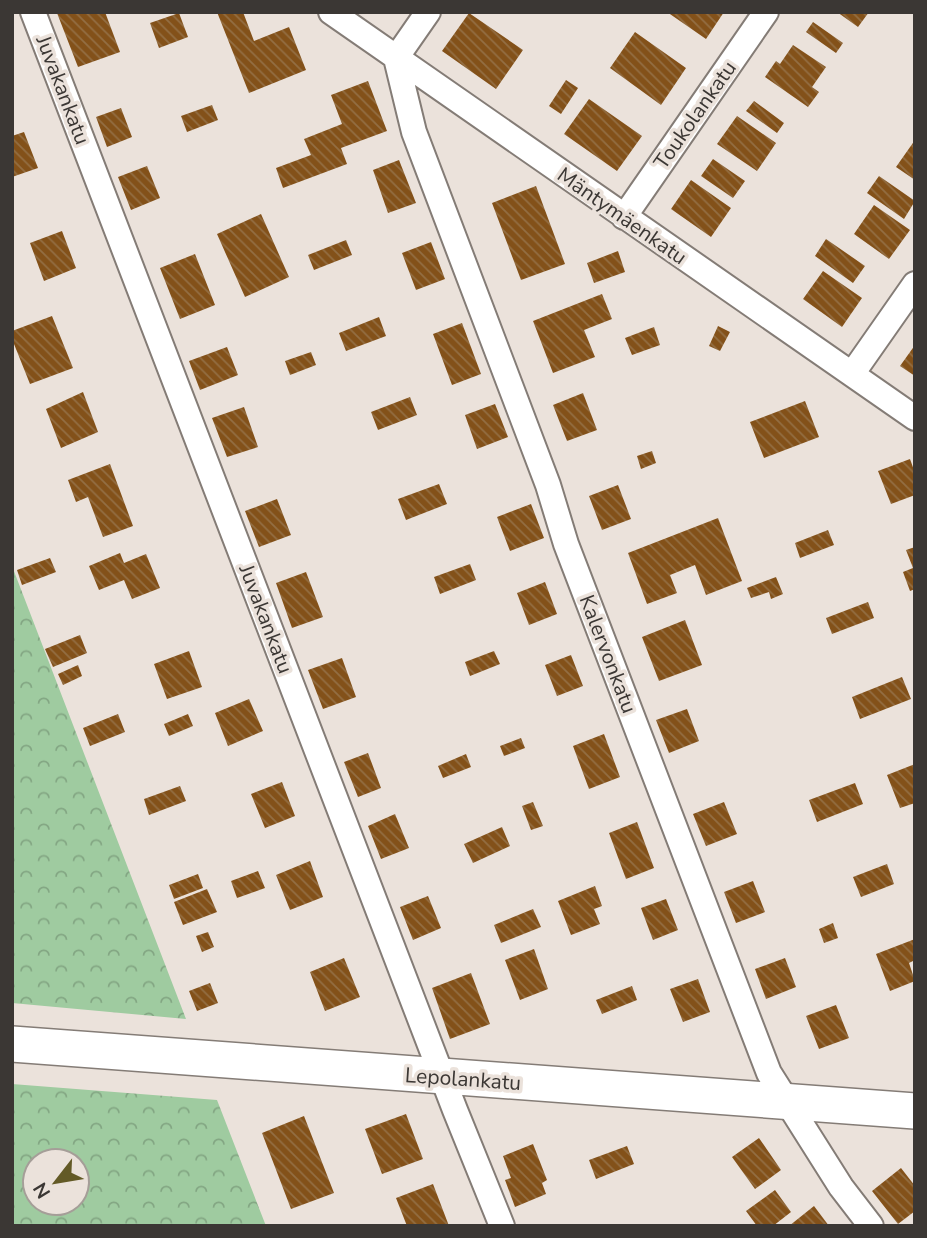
<svg xmlns="http://www.w3.org/2000/svg" width="927" height="1238" viewBox="0 0 927 1238" font-family="'Nunito Sans',sans-serif">
	<style>
		.forest { fill: url(#forest-crowns); fill-rule: evenodd }
		.building { fill: url(#building-back-hatch) }
		.lines { fill: none; stroke-linecap: round; stroke-linejoin: round }
		.minor-casing { stroke: #847c76; stroke-width: 28 }
		.secondary-casing { stroke: #847c76; stroke-width: 38 }
		.minor { stroke: #fff; stroke-width: 24 }
		.secondary { stroke: #fff; stroke-width: 35 }
		.labels { text-anchor: middle; stroke-width: 7; stroke-linejoin: round; paint-order: stroke }
		.street-label { font-size: 21px; fill: #3b3734; stroke: #ebe2db }
	</style>
	<defs>
		<pattern id="forest-crowns" width="20" height="18" patternUnits="userSpaceOnUse" patternTransform="scale(1.75)"><rect width="20" height="18" fill="#9fcba0"/><path d="M2 6a3 3 0 1 1 6 0M12 15a3 3 0 1 1 6 0" fill="none" stroke="#83a683"/></pattern>
		<pattern id="building-back-hatch" width="6" height="6" patternUnits="userSpaceOnUse" patternTransform="scale(1.75)"><rect width="6" height="6" fill="#835119"/><path d="M-1 5l2 2M0 0l6 6M5-1l2 2" fill="none" stroke="#936e43"/></pattern>
	</defs>
	<rect width="100%" height="100%" fill="#ebe2db"/>
	<path class="forest" d="M12,566L186,1019L12,1003Z
		M12,1084L217,1100L266,1226H12ZM35,1161H77V1203H35Z"/>
	<path class="building" d="M105,12L120,52L78,67L57,13Z
		M217,12H243L254,41L289,27L306,70L249,93Z
		M667,12H724L706,39Z
		M837,12H869L858,27Z
		M179,13L188,37L159,48L150,23Z
		M469,13L523,50L496,89L442,51Z
		M813,22L843,43L836,53L806,32Z
		M635,32L686,68L661,105L610,68Z
		M793,45L826,67L812,87L819,92L808,107L765,77L776,61L780,64Z
		M566,80L578,88L561,114L549,106Z
		M368,81L387,131L341,148L347,164L283,188L276,168L311,155L304,139L342,124L331,95Z
		M589,99L642,136L617,171L564,134Z
		M754,101L784,123L777,133L746,111Z
		M212,105L218,120L187,132L181,116Z
		M121,108L132,137L107,147L96,117Z
		M737,116L776,143L757,171L717,144Z
		M24,132L38,168L12,177V136Z
		M915,140V180L896,167Z
		M713,159L745,181L733,198L701,176Z
		M399,160L416,203L388,213L373,170Z
		M147,166L160,198L131,210L118,177Z
		M879,176L915,201L904,219L867,193Z
		M691,180L731,208L711,237L671,209Z
		M536,186L565,264L521,280L492,203Z
		M874,205L910,230L889,259L854,234Z
		M261,214L289,277L245,297L217,234Z
		M62,231L76,268L44,281L30,243Z
		M826,239L865,266L853,283L815,256Z
		M346,240L352,255L314,270L308,255Z
		M431,242L445,279L416,290L402,253Z
		M618,251L625,272L594,283L587,263Z
		M195,254L215,305L180,319L160,268Z
		M823,271L862,298L842,327L803,299Z
		M602,294L612,319L584,330L595,357L553,373L533,321Z
		M52,316L73,368L30,384L12,339V331Z
		M379,317L386,336L346,351L339,333Z
		M462,323L481,374L452,385L433,334Z
		M718,326L730,332L720,351L709,346Z
		M654,327L660,345L632,355L625,338Z
		M915,345V376L900,366Z
		M227,347L238,375L200,390L189,361Z
		M311,352L316,365L290,375L285,361Z
		M83,392L98,432L61,448L46,409Z
		M583,393L597,430L567,441L553,405Z
		M410,397L417,415L378,430L371,412Z
		M805,401L819,437L764,458L750,422Z
		M495,404L508,437L477,449L465,415Z
		M244,407L258,447L227,457L212,418Z
		M652,451L656,463L641,469L637,456Z
		M910,459L915,473V495L891,504L878,471Z
		M110,464L133,526L103,537L88,497L76,502L68,480Z
		M439,484L447,504L406,520L398,499Z
		M618,485L631,519L602,530L589,496Z
		M277,499L291,535L259,547L245,511Z
		M531,504L544,538L510,551L497,517Z
		M718,518L742,581L706,595L695,565L670,575L677,593L647,604L628,553Z
		M828,530L834,545L800,558L795,543Z
		M915,547V589L910,591L903,572L913,568L906,550Z
		M120,553L124,563L146,554L160,588L132,599L124,580L99,590L89,566Z
		M50,558L56,572L22,585L17,570Z
		M470,564L476,580L440,594L434,577Z
		M306,572L323,617L292,628L276,583Z
		M776,577L783,594L771,599L769,592L751,598L747,588Z
		M545,582L557,614L529,625L517,593Z
		M868,602L874,618L832,634L826,618Z
		M685,620L702,665L659,681L642,637Z
		M80,635L87,653L53,667L45,649Z
		M189,651L202,687L167,699L154,664Z
		M494,651L500,664L470,676L465,662Z
		M571,655L583,686L557,696L545,665Z
		M342,658L356,697L323,709L308,670Z
		M78,665L82,676L63,685L58,674Z
		M902,677L911,699L860,719L852,697Z
		M249,699L263,731L228,746L215,713Z
		M687,709L699,741L669,753L656,720Z
		M118,714L125,732L90,746L83,728Z
		M188,714L193,726L169,736L164,724Z
		M604,734L620,777L589,789L573,746Z
		M521,738L525,748L504,756L500,746Z
		M368,753L381,788L358,797L344,762Z
		M466,754L471,767L443,778L438,766Z
		M915,764V803L900,808L887,775Z
		M282,782L295,816L265,828L251,794Z
		M855,783L863,804L817,822L809,800Z
		M180,786L186,801L149,815L144,799Z
		M533,802L543,826L531,830L522,806Z
		M724,802L737,834L706,846L693,814Z
		M395,814L409,848L381,859L368,826Z
		M637,822L654,868L626,879L609,833Z
		M502,827L510,846L473,863L464,844Z
		M310,861L323,897L290,910L276,875Z
		M887,864L894,884L861,897L853,877Z
		M258,871L265,888L237,898L231,881Z
		M198,874L203,888L174,899L169,885Z
		M753,881L765,912L736,923L724,892Z
		M595,886L602,906L594,909L600,924L571,935L558,901Z
		M207,889L217,912L183,925L174,902Z
		M428,896L441,928L413,940L400,907Z
		M666,899L678,930L653,940L641,908Z
		M533,909L541,927L501,943L494,925Z
		M833,923L838,938L824,943L819,929Z
		M208,932L214,947L202,952L196,936Z
		M915,939V960L909,963L915,981L890,991L876,954Z
		M534,949L548,989L520,1000L505,960Z
		M344,958L360,997L325,1011L310,972Z
		M785,958L796,987L766,999L755,969Z
		M471,973L490,1024L450,1039L432,988Z
		M698,979L710,1012L683,1022L670,989Z
		M210,983L218,1003L197,1011L189,991Z
		M632,986L637,1000L602,1014L596,1000Z
		M836,1005L849,1038L819,1049L806,1016Z
		M406,1114L423,1159L382,1174L365,1129Z
		M304,1116L334,1193L291,1209L262,1133Z
		M759,1138L781,1170L755,1189L732,1157Z
		M533,1144L547,1180L542,1183L546,1194L515,1207L505,1180L511,1178L503,1156Z
		M627,1146L634,1164L596,1179L589,1160Z
		M901,1168L915,1186V1211L898,1224L872,1191Z
		M433,1184L449,1226H407L396,1198Z
		M775,1190L791,1212L773,1226H757L746,1211Z
		M814,1206L829,1226H789Z"/>
	<g class="lines">
		<defs>
			<path id="minor" d="M33,12L455,1110L502,1226
				M331,12L915,418
				M428,12L396,58L414,132L548,485L566,544L769,1073L841,1187L871,1226
				M624,217L766,12
				M852,374L915,284"/>
			<path id="secondary" d="M12,1044L915,1111"/>
		</defs>
		<use href="#minor" class="minor-casing"/>
		<use href="#secondary" class="secondary-casing"/>
		<use href="#minor" class="minor"/>
		<use href="#secondary" class="secondary"/>
	</g>
	<g class="labels">
		<g class="street-label">
			<text transform="translate(63 90) rotate(69)" y="7">Juvakankatu</text>
			<text transform="translate(695 115) rotate(-55)" y="7">Toukolankatu</text>
			<text transform="translate(622 216) rotate(35)" y="7">Mäntymäenkatu</text>
			<text transform="translate(266 619) rotate(69)" y="7">Juvakankatu</text>
			<text transform="translate(608 654) rotate(69)" y="7">Kalervonkatu</text>
			<text transform="translate(463 1079) rotate(4)" y="7">Lepolankatu</text>
		</g>
	</g>
	<rect width="927" height="1238" fill="none" stroke="#3b3734" stroke-width="28"/>
	<g transform="translate(56 1182) rotate(239)"><circle r="33" fill="#ebe2db" stroke="#a59e98" stroke-width="2"/>
	<path d="M0-5L12 26L0 18L-12 26Z" fill="#635a26"/>
	<text y="-10" font-size="19" font-weight="bold" text-anchor="middle" fill="#3b3734">N</text>
	</g>
</svg>
